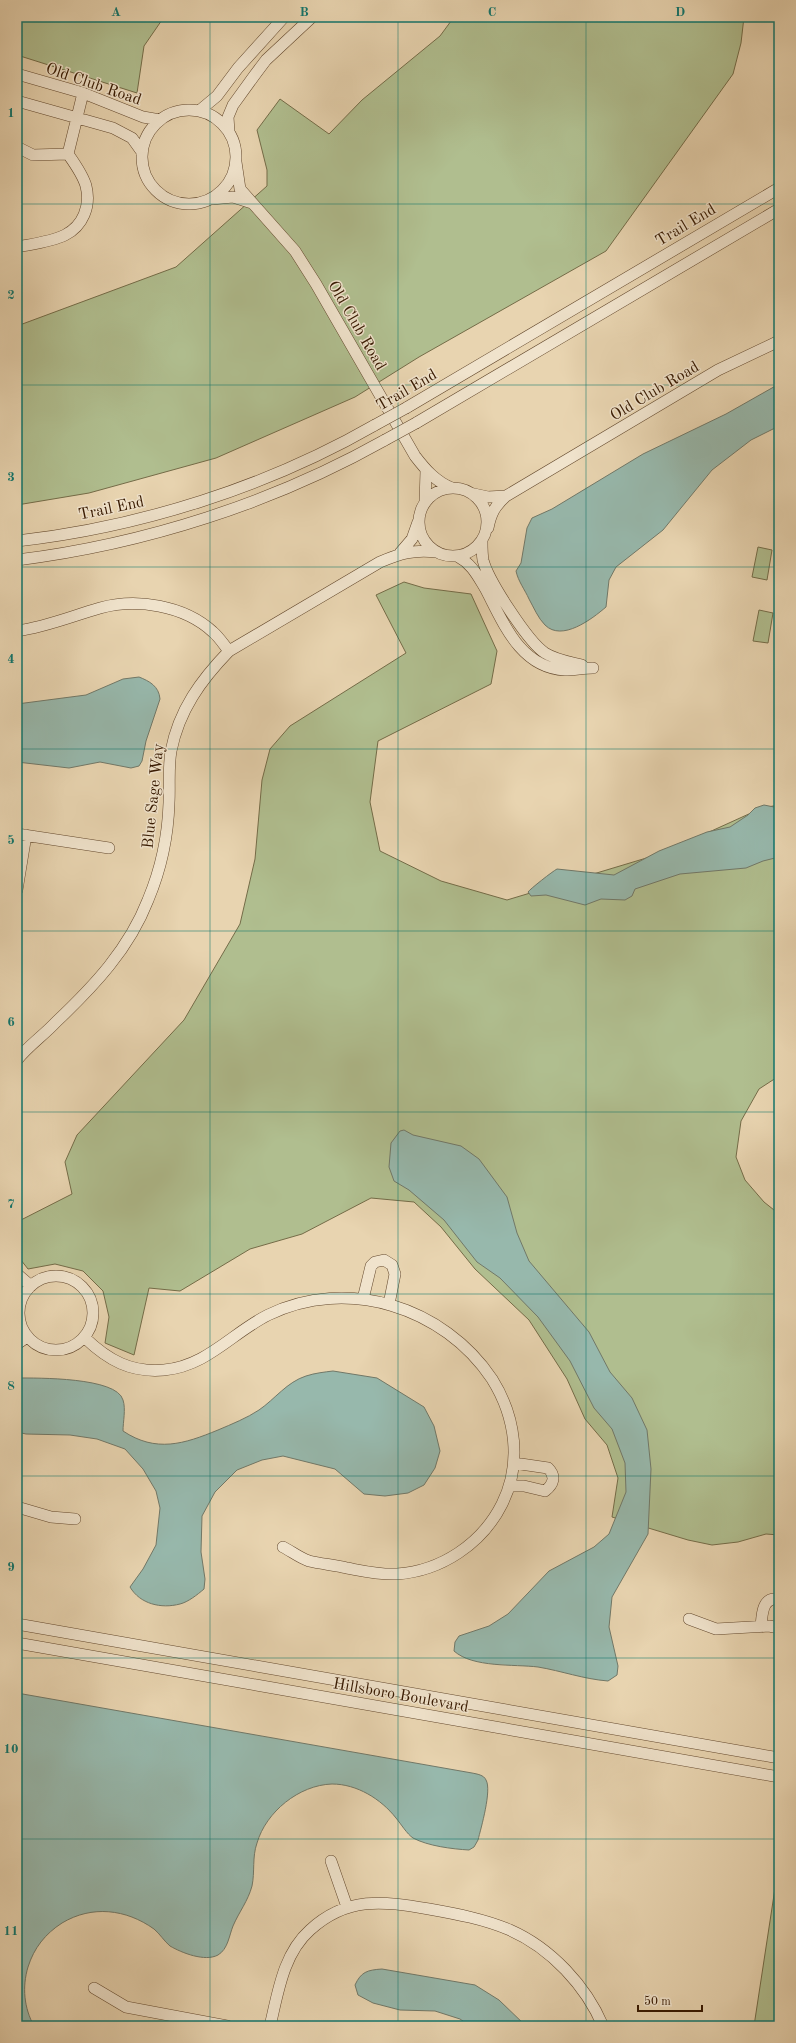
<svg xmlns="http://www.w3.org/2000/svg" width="796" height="2043" viewBox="0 0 796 2043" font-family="'Old Standard TT',serif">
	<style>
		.green { fill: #b0be8f; stroke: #746c48 }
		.water { fill: #97b8ac; stroke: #717868 }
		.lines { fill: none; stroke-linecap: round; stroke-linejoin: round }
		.minor-casing { stroke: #63482d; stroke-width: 12 }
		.minor { stroke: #f0e3cc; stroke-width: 11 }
		.minor-bridge-casing { stroke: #63482d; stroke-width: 12; stroke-linecap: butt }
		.minor-bridge { stroke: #f0e3cc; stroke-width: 11 }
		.grid { fill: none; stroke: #0f766e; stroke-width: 1; stroke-opacity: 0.55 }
		.labels { text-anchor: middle; stroke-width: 3; stroke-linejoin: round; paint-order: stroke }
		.street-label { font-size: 16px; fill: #371901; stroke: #f0e3cc }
		.neatline { fill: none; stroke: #0f766e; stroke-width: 1.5 }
		.grid-label { font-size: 13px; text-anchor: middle; font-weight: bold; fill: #0f766e }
	</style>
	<rect width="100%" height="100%" fill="#e8d4b0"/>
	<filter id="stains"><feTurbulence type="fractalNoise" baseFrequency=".005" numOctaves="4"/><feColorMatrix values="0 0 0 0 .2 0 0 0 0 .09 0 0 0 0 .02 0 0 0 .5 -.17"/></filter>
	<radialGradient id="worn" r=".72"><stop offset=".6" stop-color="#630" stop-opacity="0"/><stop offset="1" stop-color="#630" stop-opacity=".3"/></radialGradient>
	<path class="green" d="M17,17H164L144,46L137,93L17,55Z
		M454,17H744L741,43L733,74L606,251L419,357L355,397L216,458L89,493L17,505V326L176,267L267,186V170L257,130L280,99L329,134L362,100L440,36Z
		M758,547L772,550L767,580L752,577Z
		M404,582L424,588L471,594L497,651L491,684L378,741L370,802L380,851L441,881L507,900L663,853L762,808L779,805V1076L759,1089L741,1121L736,1157L745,1180L764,1202L779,1214V1535L766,1534L738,1542L712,1545L688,1540L612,1517L618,1478L607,1445L585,1419L567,1379L529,1320L475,1269L441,1227L414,1202L371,1198L302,1234L250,1249L180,1291L149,1288L134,1355L105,1343L109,1317L103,1291L83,1271L55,1264L28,1269L17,1255V1222L72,1194L65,1162L77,1135L184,1020L240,924L255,859L262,780L270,749L290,726L406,653L376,595Z
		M759,610L773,613L768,643L753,641Z
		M779,1862V2026H754Z"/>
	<path class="water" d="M779,384V426L751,440L712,470L663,530L616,567L609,580L606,607C592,619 562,642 545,625C538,618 534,608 529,599C525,590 518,581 516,571L521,563L527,528L532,518L552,509L643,454L726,414Z
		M139,677C149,681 159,686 160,699L146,741L142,761L139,766L131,768L100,762L69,768L17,762V704L86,695L123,679Z
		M764,805L779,808V857L763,861L746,868L680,874L635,889L632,896L625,900L601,899L585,905L546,895L531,896L528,892C530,889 553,871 557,869L614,875L659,851L707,832L730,827L748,815L755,808Z
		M404,1130L413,1135L461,1146L479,1159L507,1197L517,1233L529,1261L589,1332L610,1372L632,1398L647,1430L651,1469L648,1534L612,1597L609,1627L618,1666L617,1675L608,1681C583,1679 562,1671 538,1667C514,1664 473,1668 454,1651L455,1642L459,1636L489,1626L508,1614L549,1571L594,1547L609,1534L626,1492L625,1463L612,1429L594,1408L570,1361L538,1317L500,1278L477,1262L444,1220L409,1190L394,1181L389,1167L391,1143L400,1131Z
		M333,1371L377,1378L424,1407L434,1426L440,1451L435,1468L424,1485L408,1493L385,1496L364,1494L335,1469L283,1456L262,1460L237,1470L215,1492L202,1516L201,1552L205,1579L204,1589C197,1595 188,1602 180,1604C161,1609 140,1604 130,1587L143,1569L156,1545L160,1508L156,1491L143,1469L125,1449L97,1439L70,1435L26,1434L17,1432V1378C37,1378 117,1377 123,1400C126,1409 123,1422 123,1431C156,1453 184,1444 218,1430C232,1424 247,1418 259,1410C275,1399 287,1382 306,1376C315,1373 325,1372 333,1371Z
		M17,1693L472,1773C477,1774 484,1775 486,1780C492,1790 481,1828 478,1840L474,1847L469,1850C452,1849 428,1846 413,1838C407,1834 401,1824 396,1818C381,1799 357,1784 332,1784C299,1785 266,1812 257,1843C252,1857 255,1872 252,1886C248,1901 239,1912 233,1926C229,1936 228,1949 218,1955C205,1962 182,1953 170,1946C164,1941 160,1934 154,1929C126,1909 92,1905 62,1923C45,1934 34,1948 28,1967C22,1987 24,2008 34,2026H17Z
		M382,1969L475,1985L499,2000L526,2026H470L460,2019L435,2011L400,2010L373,2003L358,1995L355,1985C361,1972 367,1970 382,1969Z"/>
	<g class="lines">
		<defs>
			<path id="minor" d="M17,74L83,93L143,117L160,120
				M17,101L113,128L132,138L142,152
				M142 157a47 47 0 1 1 94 0a47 47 0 1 1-94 0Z
				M199,111L217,96L238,68L284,17
				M229,132L228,117L233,105L254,76L266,60L312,17
				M17,147L33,155L68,154
				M236,162L240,189L295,251L316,284L415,456C425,469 436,482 452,488
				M212,199L233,197L252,203
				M17,247C32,244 51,242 65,235C83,226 91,206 86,186C83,175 75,164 68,154L83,93
				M406,408L779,188
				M416,423L779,209
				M419 522a34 34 0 1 1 68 0a34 34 0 1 1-68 0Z
				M474,494L488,497L506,496
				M425,503L426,471
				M488,528C491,513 495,506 506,496L718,370L779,341
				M17,541C141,527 267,487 375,425
				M482,541C482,547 482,554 483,560C488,580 528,642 545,653C556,660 570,662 582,665
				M400,553L412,539L418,522
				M457,556C472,564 477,575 485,588C503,622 520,668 565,670C574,670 584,668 593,668
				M17,560C145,544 273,503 385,440
				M17,631C46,627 72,616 100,608C136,598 184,605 213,632C219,637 224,645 229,651
				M17,834L109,848
				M17,890L26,835
				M17,1060C28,1046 44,1035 56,1022C94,986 129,949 148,900C161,869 168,836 169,803C170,786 168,768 171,751C179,710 201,680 229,651L380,562C399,554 414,549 436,552
				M17,1274L31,1286
				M19 1313a37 37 0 1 1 74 0a37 37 0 1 1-74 0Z
				M363,1299L371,1266L375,1262L384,1260L392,1265L395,1274L389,1304
				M85,1338C108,1360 131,1373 164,1370C207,1366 232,1333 268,1315C347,1276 444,1307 492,1379C516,1417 522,1464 502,1504C482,1544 441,1571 397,1574C380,1575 363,1571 347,1568C335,1565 321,1564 309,1561C300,1558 291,1551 283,1547
				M17,1344L27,1337
				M509,1486H524L545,1491C554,1484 556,1476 548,1468L514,1463
				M17,1507L51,1517L75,1519
				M689,1619L716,1629L769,1626L779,1628
				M17,1624L779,1758
				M761,1627C762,1615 762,1596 779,1599
				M17,1643L779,1777
				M331,1861L347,1907
				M94,1988L126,2007L227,2026
				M270,2026C278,1993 283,1954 310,1930C347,1896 383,1901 429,1909C457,1914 484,1919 510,1930C551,1948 586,1986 603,2026"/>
		</defs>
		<use href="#minor" class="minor-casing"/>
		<use href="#minor" class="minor"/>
		<defs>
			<path id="minor-bridge" d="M375,425L406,408
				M385,440L416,423"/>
		</defs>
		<use href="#minor-bridge" class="minor-bridge-casing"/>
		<use href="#minor-bridge" class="minor-bridge"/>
	</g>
	<path class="grid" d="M210,17V2026M398,17V2026M586,17V2026M17,204H779M17,385H779M17,567H779M17,749H779M17,931H779M17,1112H779M17,1294H779M17,1476H779M17,1658H779M17,1839H779"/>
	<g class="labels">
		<g class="street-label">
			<text transform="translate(94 83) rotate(19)" y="6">Old Club Road</text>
			<text transform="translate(685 224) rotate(-31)" y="6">Trail End</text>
			<text transform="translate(358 325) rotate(60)" y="6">Old Club Road</text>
			<text transform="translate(406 389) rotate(-30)" y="6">Trail End</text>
			<text transform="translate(654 390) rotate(-31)" y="6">Old Club Road</text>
			<text transform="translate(111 507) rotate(-12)" y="6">Trail End</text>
			<text transform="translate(152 796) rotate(-84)" y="6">Blue Sage Way</text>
			<text transform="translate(401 1694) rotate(10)" y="6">Hillsboro Boulevard</text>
		</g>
	</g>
	<rect width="796" height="2043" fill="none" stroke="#e8d4b0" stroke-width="44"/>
	<path d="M638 2005v6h64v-6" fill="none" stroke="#371901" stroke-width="2"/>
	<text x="644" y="2005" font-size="12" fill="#371901" stroke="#f0e3cc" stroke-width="3" paint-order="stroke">50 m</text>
	<rect x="22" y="22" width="752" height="1999" class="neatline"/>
	<g class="grid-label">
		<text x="116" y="16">A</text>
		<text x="304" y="16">B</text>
		<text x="492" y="16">C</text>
		<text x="680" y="16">D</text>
		<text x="11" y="117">1</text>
		<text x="11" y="299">2</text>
		<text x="11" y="481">3</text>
		<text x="11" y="663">4</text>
		<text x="11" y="844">5</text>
		<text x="11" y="1026">6</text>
		<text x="11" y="1208">7</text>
		<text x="11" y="1390">8</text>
		<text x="11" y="1571">9</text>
		<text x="11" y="1753">10</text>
		<text x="11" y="1935">11</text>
	</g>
	<rect width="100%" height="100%" filter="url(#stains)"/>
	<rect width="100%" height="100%" fill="url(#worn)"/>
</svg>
